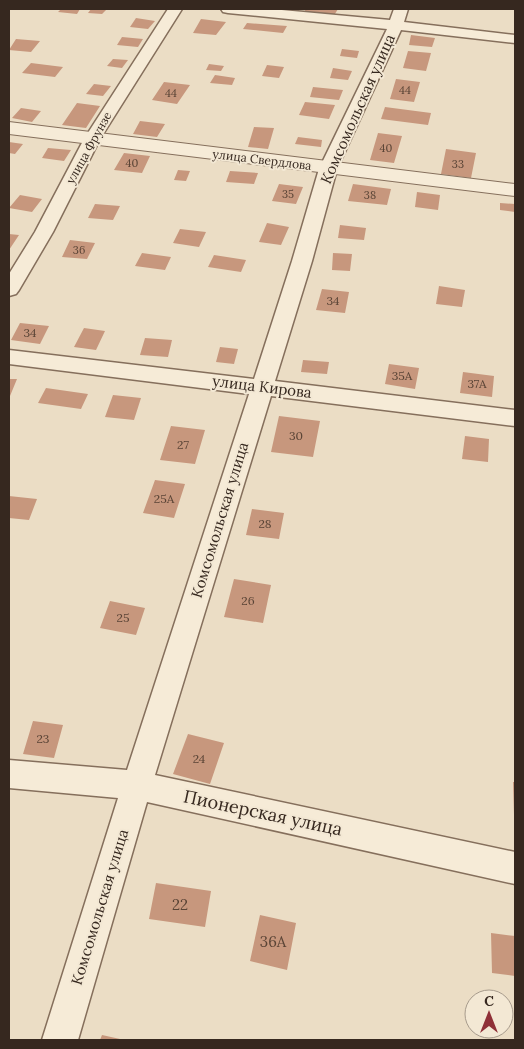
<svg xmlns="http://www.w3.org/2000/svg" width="524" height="1049" viewBox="0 0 524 1049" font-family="Lora,serif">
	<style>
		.building { fill: #c7977d }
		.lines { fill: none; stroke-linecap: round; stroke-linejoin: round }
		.minor-casing { stroke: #856f5c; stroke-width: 3 }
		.tertiary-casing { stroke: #856f5c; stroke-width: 2 }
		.minor { fill: #f6ebd7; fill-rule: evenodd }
		.tertiary { fill: #f6ebd7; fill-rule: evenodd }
		.labels { text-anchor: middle; stroke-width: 4; stroke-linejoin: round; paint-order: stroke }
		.far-number-label { font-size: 11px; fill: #5a4436 }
		.far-street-label { font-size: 12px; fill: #36281f; stroke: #f3e8d4 }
		.number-label { font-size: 12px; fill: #5a4436 }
		.street-label { font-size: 15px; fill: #36281f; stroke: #f3e8d4 }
		.near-number-label { font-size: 15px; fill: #5a4436 }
		.near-street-label { font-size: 18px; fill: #36281f; stroke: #f3e8d4 }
	</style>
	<rect width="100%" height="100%" fill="#ebddc5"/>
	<path class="building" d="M61,9H80L77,14L58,12Z
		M91,9H107L102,14L88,13Z
		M306,9H338L333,17L303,14Z
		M136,18L155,21L148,29L130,27Z
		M201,19L226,22L216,35L193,33Z
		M247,23L287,26L283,33L243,29Z
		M411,35L435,38L432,47L409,45Z
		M122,37L143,39L138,47L117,45Z
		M16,39L40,41L31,52L9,50Z
		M342,49L359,51L357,58L340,56Z
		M408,51L431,53L426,71L403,68Z
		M113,59L128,60L122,68L107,66Z
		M31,63L63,67L55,77L22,73Z
		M209,64L224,66L221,71L206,70Z
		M267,65L284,67L279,78L262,76Z
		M333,68L352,71L348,80L330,78Z
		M215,75L235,78L232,85L210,83Z
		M396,79L420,82L414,102L390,99Z
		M164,82L190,85L177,104L152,100Z
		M94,84L111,86L103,96L86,94Z
		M313,87L343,90L339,100L310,97Z
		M305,102L335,105L329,119L299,115Z
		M77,103L100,106L86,128L62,125Z
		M385,107L431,113L428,125L381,119Z
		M21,108L41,111L32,122L12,118Z
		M140,121L165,124L157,137L133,134Z
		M254,127L274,128L268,149L248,147Z
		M378,133L402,136L394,163L370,160Z
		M298,137L322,140L321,147L295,144Z
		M9,142L23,144L15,154L9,153Z
		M48,148L71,150L64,161L42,158Z
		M446,149L476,153L471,178L441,174Z
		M124,153L150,156L142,173L114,170Z
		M178,170L190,171L186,181L174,180Z
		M230,171L258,173L254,184L226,182Z
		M279,184L303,187L296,204L272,201Z
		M353,184L391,189L387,205L348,201Z
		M417,192L440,195L438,210L415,207Z
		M20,195L42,199L32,212L9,208Z
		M500,203L515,204V212L500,210Z
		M95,204L120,206L113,220L88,218Z
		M267,223L289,227L281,245L259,242Z
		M340,225L366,228L364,240L338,238Z
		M180,229L206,232L199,247L173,243Z
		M9,234L19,235L9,250Z
		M70,240L95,243L87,259L62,257Z
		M142,253L171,257L165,270L135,266Z
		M333,253L352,254L350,271L332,270Z
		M214,255L246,260L241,272L208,267Z
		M439,286L465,290L462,307L436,304Z
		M322,289L349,292L345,313L316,310Z
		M20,323L49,326L40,344L11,340Z
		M84,328L105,331L96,350L74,347Z
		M145,338L172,340L168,357L140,355Z
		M220,347L238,349L234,364L216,362Z
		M303,360L329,362L327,374L301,372Z
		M389,364L419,368L415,389L385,384Z
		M463,372L494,376L492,397L460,393Z
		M9,379H17L10,396H9Z
		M46,388L88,394L81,409L38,403Z
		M113,395L141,398L134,420L105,417Z
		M279,416L320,421L313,457L271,452Z
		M171,426L205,430L195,464L160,460Z
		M465,436L489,439L488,462L462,459Z
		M155,480L185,484L174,518L143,513Z
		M9,496L37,499L29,520L9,518Z
		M252,509L284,513L279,539L246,535Z
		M234,579L271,585L263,623L224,617Z
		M110,601L145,608L136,635L100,628Z
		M33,721L63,725L54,758L23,754Z
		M188,734L224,743L210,784L173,774Z
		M513,782H515V815H514Z
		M156,883L211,891L205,927L149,919Z
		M260,915L296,923L287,970L250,961Z
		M491,933L515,936V976L492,973Z
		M102,1035L120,1039V1040H100Z"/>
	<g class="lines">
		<defs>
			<path id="minor" d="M168,9H182L100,139L53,232L19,290L16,294L9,296V274L35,232L84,139Z
				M221,9H271L390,20L394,9H408L404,22L515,35V43L401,30L337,169L312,261L275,381L515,410V426L271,396L155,775L515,852V884L147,802L78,1040H42L118,798L9,788V760L127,770L249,394L9,364V350L254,379L292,261L319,169L387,29L228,13L223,12Z"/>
			<path id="tertiary" d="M9,122L515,184V196L9,134Z"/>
		</defs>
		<use href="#minor" class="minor-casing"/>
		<use href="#tertiary" class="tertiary-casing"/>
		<use href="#minor" class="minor"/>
		<use href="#tertiary" class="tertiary"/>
	</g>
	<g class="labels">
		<g class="far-number-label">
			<text x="405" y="94">44</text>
			<text x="171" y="97">44</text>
			<text x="386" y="152">40</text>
			<text x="132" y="167">40</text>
			<text x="458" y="168">33</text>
			<text x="288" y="198">35</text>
			<text x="370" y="199">38</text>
			<text x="79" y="254">36</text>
		</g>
		<g class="far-street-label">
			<text transform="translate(89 148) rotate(-61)" y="4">улица Фрунзе</text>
			<text transform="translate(262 160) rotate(7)" y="4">улица Свердлова</text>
		</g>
		<g class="number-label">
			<text x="333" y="305">34</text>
			<text x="30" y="337">34</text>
			<text x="402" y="380">35А</text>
			<text x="477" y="388">37А</text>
			<text x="296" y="440">30</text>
			<text x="183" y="449">27</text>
			<text x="164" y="503">25А</text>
			<text x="265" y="528">28</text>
			<text x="248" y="605">26</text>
			<text x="123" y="622">25</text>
			<text x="43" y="743">23</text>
			<text x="199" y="763">24</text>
		</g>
		<g class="street-label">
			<text transform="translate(358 109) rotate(-66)" y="5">Комсомольская улица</text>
			<text transform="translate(262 387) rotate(7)" y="5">улица Кирова</text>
			<text transform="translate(220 520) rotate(-73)" y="5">Комсомольская улица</text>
			<text transform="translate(100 907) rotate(-73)" y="5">Комсомольская улица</text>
		</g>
		<g class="near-number-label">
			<text x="180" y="910">22</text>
			<text x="273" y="947">36А</text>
		</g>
		<g class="near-street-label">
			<text transform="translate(263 813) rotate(12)" y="6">Пионерская улица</text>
		</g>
	</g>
	<rect width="524" height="1049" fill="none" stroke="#36281f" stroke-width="20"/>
	<g transform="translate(489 1014)"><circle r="24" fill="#f3e8d4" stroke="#a79b8c"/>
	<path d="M0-4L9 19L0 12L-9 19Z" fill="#8f3037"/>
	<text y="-8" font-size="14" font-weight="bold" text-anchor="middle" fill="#36281f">С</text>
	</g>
</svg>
